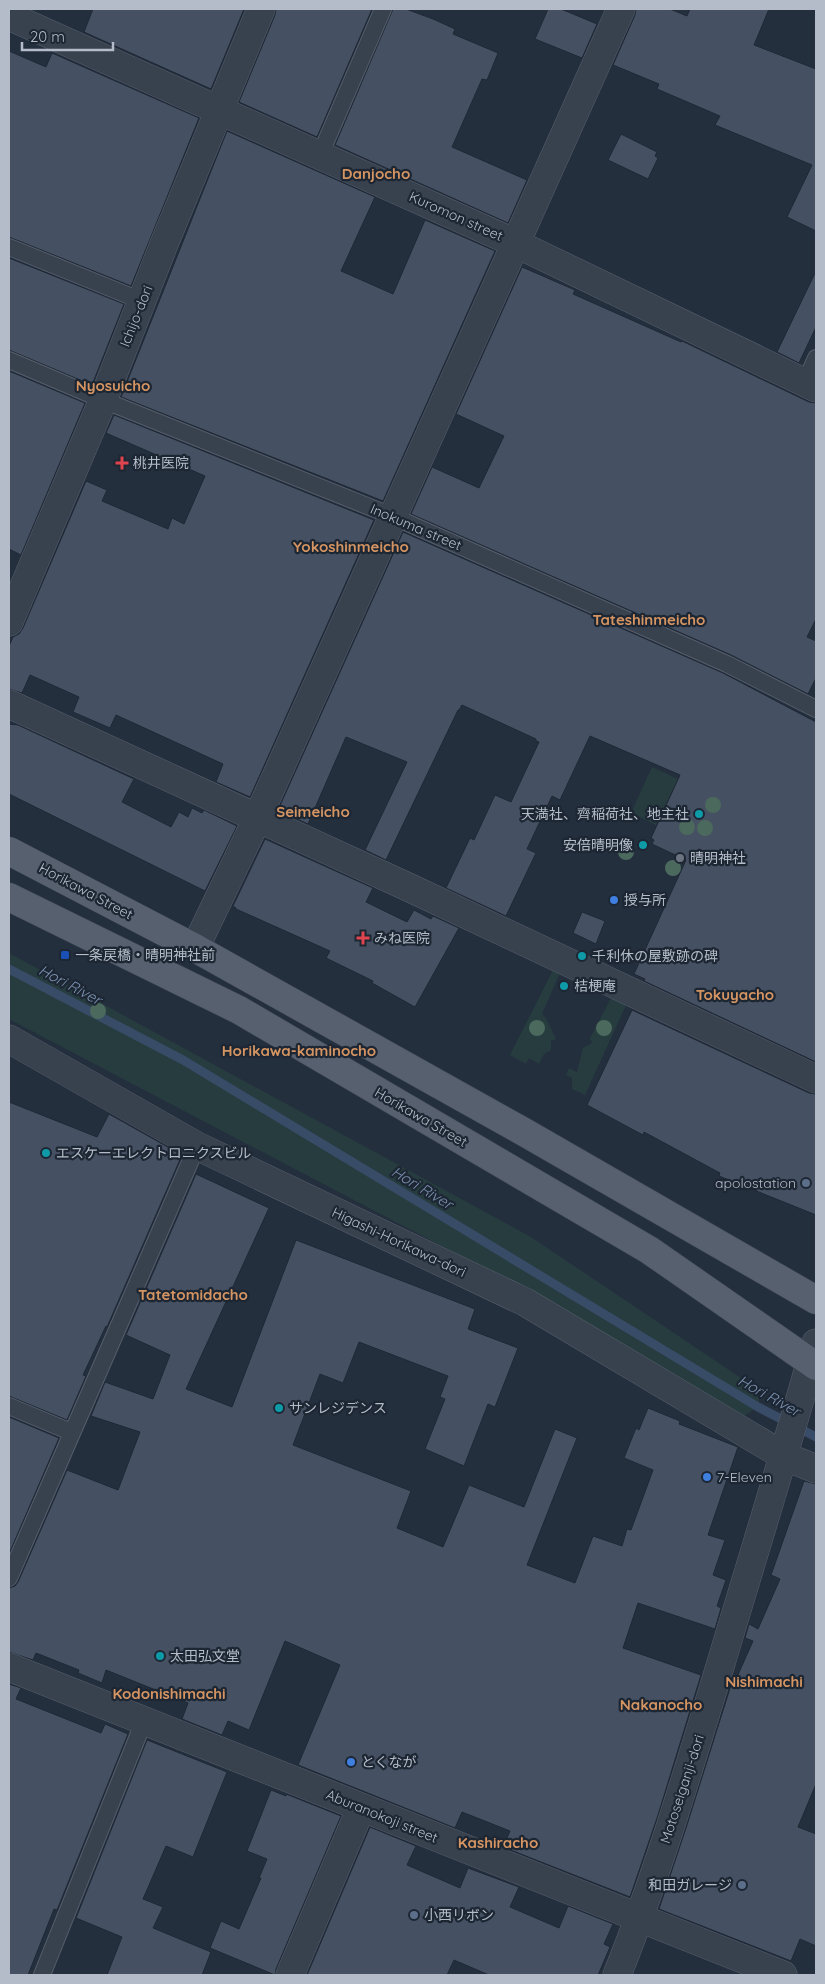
<svg xmlns="http://www.w3.org/2000/svg" width="825" height="1984" viewBox="0 0 825 1984" font-family="Quicksand,'Noto Sans JP',sans-serif">
	<style>
		.green { fill: #263c3f }
		.lines { fill: none; stroke-linecap: round; stroke-linejoin: round }
		.stream { stroke: #394c67; stroke-width: 9 }
		.building { fill: #455162; stroke: #1f2835 }
		.lane-casing { stroke: #565f6c; stroke-width: 18 }
		.street-casing { stroke: #565f6c; stroke-width: 29 }
		.primary-casing { stroke: #414a57; stroke-width: 29 }
		.lane { stroke: #38414e; stroke-width: 16 }
		.street { stroke: #38414e; stroke-width: 28 }
		.primary { stroke: #56606e; stroke-width: 28 }
		.tree { fill: #4b6a5d }
		.health-dot { fill: #e0444e; stroke: #1d2633; stroke-width: 2 }
		.culture-dot { fill: #0f9aa8; stroke: #1d2633; stroke-width: 2 }
		.worship-dot { fill: #6b7280; stroke: #1d2633; stroke-width: 2 }
		.shop-dot { fill: #3f7fe0; stroke: #1d2633; stroke-width: 2 }
		.transit-dot { fill: #1a4fb4; stroke: #1d2633; stroke-width: 2 }
		.service-dot { fill: #5c6f8a; stroke: #1d2633; stroke-width: 2 }
		.labels { text-anchor: middle; stroke-width: 4.5; stroke-linejoin: round; paint-order: stroke }
		.street-label { font-size: 14px; fill: #b4bcc9; stroke: #1d2633 }
		.poi-label { font-size: 14px; fill: #b4bcc9; stroke: #1d2633; text-anchor: start }
		.neighbourhood-label { font-size: 15px; font-weight: bold; fill: #d59563; stroke: #1d2633 }
		.water-label { font-size: 15px; font-style: italic; fill: #7c92b1; stroke: #1d2633 }
	</style>
	<rect width="100%" height="100%" fill="#242f3e"/>
	<path class="green" d="M652,767L719,798H697L674,787L656,825L631,813Z
		M9,953L531,1237L750,1384L759,1397V1406L741,1418L533,1294L9,1019Z
		M553,970L560,973L542,1014L546,1018L556,1039L551,1041V1050L544,1054L539,1064L529,1058L526,1064L510,1055Z
		M612,996L627,1003L585,1095L572,1089V1078L566,1075L569,1068L577,1072L583,1048L592,1043L590,1038Z"/>
	<g class="lines">
		<path class="stream" d="M9,969L183,1060L758,1407L816,1437"/>
	</g>
	<path class="building" d="M93,9H244L211,89L84,32Z
		M276,9H372L317,137L239,102L275,15Z
		M393,9H406L433,19L455,29L453,34L498,53L487,80L482,79L452,147L527,180L508,223L335,145Z
		M548,9H561L597,24L582,58L535,39Z
		M636,9H670L687,16L690,9H769L754,45L816,69V231L787,217L812,165L715,125L720,116L657,89L659,84L613,65L635,15Z
		M9,51L46,67L52,53L199,118L131,286L9,237Z
		M227,131L375,197L341,271L393,294L425,220L495,251L383,501L121,397Z
		M621,134L657,152L655,156L658,158L648,179L608,160Z
		M9,258L124,304L92,385L9,350Z
		M522,267L575,290L573,294L681,342L682,341L809,402L816,403V619L807,637L816,641V678L808,694L731,655L411,514L432,467L479,488L504,436L456,414Z
		M816,271V327L799,363L777,352Z
		M9,371L85,403L21,555L9,549Z
		M114,415L374,520L250,797L216,782L223,764L116,715L110,728L73,712L79,697L30,675L22,693L9,689V646L13,637L19,634L23,628L86,481L107,490L102,501L168,529L172,518L184,524L205,476L106,433Z
		M403,532L723,673L816,722V1062L644,981L645,979L634,974L686,860L652,844L654,840L651,838L680,775L590,736L560,800L552,796L527,849L536,853L506,916L446,888L470,838L474,840L495,795L511,802L539,742L536,741V739L462,705L459,710H458L386,860L365,850L407,762L346,737L308,824L278,810Z
		M9,724L18,725L134,779L122,802L171,827L179,812L188,817L192,808L202,813L204,810L237,826L205,891L9,794Z
		M265,839L373,888L366,902L407,922L414,910L431,919L433,916L459,928L415,1007L372,983L373,981L326,958L330,951L236,909V908L233,906Z
		M582,912L605,921L596,944L573,933Z
		M632,1010L809,1093L816,1094V1215L719,1176L720,1173L644,1132L643,1135L587,1105Z
		M9,1102L97,1137L109,1114L182,1155L107,1327L106,1326L83,1375L86,1376L67,1420L9,1396Z
		M196,1174L269,1208L186,1389L232,1407L296,1240L475,1309L468,1329L518,1348L495,1407L488,1404L464,1466L425,1449L445,1399L440,1397L448,1376L359,1342L343,1383L320,1374L293,1445L411,1491L397,1528L443,1547L469,1485L524,1507L555,1429L577,1438L527,1565L575,1583L593,1536L622,1546L627,1529L631,1530L653,1470L624,1458L636,1428L639,1430L648,1408L680,1421L679,1424L738,1447L708,1535L725,1540L713,1575L726,1580L717,1606L721,1608L715,1629L638,1603L623,1648L701,1675L658,1815L630,1897L503,1847L510,1831L462,1812L455,1828L298,1765L340,1665L285,1641L249,1730L228,1721L222,1735L182,1719L188,1703L106,1670L102,1683L78,1673L79,1670L36,1653L33,1660L9,1652V1588L15,1586L18,1582L67,1470L118,1490L140,1432L91,1416L105,1382L153,1399L170,1355L126,1335Z
		M9,1417L59,1438L9,1554Z
		M804,1481L816,1484V1784L798,1827L816,1834V1946L800,1939L791,1961L659,1909L687,1825L731,1685L733,1686L753,1641L745,1638L749,1624L758,1629L780,1579L771,1575Z
		M9,1684L21,1688L16,1699L101,1733L105,1724L128,1734L57,1910L54,1909L28,1975H9Z
		M147,1740L227,1772L193,1857L166,1846L143,1899L163,1907L153,1928L211,1952L202,1975H107L122,1937L76,1918Z
		M271,1790L286,1796V1794L341,1816L276,1969L275,1975L210,1948L221,1921L239,1929L261,1878H259L267,1859L247,1851Z
		M370,1827L416,1846L407,1865L460,1888L468,1868L519,1887L510,1907L559,1928L568,1906L613,1924L604,1944L610,1947L598,1975H489L454,1960L447,1975H307Z"/>
	<g class="lines">
		<defs>
			<path id="lane" d="M320,155L383,9
				M9,247L142,301
				M9,360L103,400L392,516L727,664L816,709
				M805,383L816,358
				M9,1406L71,1432
				M9,1578L197,1146
				M42,1975L144,1721"/>
			<path id="street" d="M9,16L515,243L816,388
				M9,622L103,400L164,244L261,9
				M9,704L408,887L816,1079
				M195,948L257,819L621,9
				M9,1039L197,1146L525,1302L784,1456L816,1469
				M9,1667L783,1975
				M290,1975L361,1808
				M617,1975C658,1873 689,1768 721,1663C753,1556 786,1450 816,1343"/>
			<path id="primary" d="M9,851L195,948L524,1132L816,1300
				M9,897L239,1010L649,1250L816,1366"/>
		</defs>
		<use href="#lane" class="lane-casing"/>
		<use href="#street" class="street-casing"/>
		<use href="#primary" class="primary-casing"/>
		<use href="#lane" class="lane"/>
		<use href="#street" class="street"/>
		<use href="#primary" class="primary"/>
	</g>
	<g class="tree">
		<circle cx="713" cy="805" r="8"/>
		<circle cx="687" cy="827" r="8"/>
		<circle cx="705" cy="828" r="8"/>
		<circle cx="626" cy="852" r="8"/>
		<circle cx="673" cy="868" r="8"/>
		<circle cx="98" cy="1011" r="8"/>
		<circle cx="537" cy="1028" r="8"/>
		<circle cx="604" cy="1028" r="8"/>
	</g>
	<g class="health-dot">
		<path d="M119.5 455.5h5v5h5v5h-5v5h-5v-5h-5v-5h5z"/>
		<path d="M360.5 930.5h5v5h5v5h-5v5h-5v-5h-5v-5h5z"/>
	</g>
	<g class="culture-dot">
		<circle cx="699" cy="814" r="5"/>
		<circle cx="643" cy="845" r="5"/>
		<circle cx="582" cy="956" r="5"/>
		<circle cx="564" cy="986" r="5"/>
		<circle cx="46" cy="1153" r="5"/>
		<circle cx="279" cy="1408" r="5"/>
		<circle cx="160" cy="1656" r="5"/>
	</g>
	<circle class="worship-dot" cx="680" cy="858" r="5"/>
	<g class="shop-dot">
		<circle cx="614" cy="900" r="5"/>
		<circle cx="707" cy="1477" r="5"/>
		<circle cx="351" cy="1762" r="5"/>
	</g>
	<rect class="transit-dot" x="60" y="950" width="10" height="10" rx="2.5"/>
	<g class="service-dot">
		<circle cx="806" cy="1183" r="5"/>
		<circle cx="742" cy="1885" r="5"/>
		<circle cx="414" cy="1915" r="5"/>
	</g>
	<g class="labels">
		<g class="street-label">
			<text transform="translate(456 216) rotate(24)" y="5">Kuromon street</text>
			<text transform="translate(136 316) rotate(-68)" y="5">Ichijo-dori</text>
			<text transform="translate(416 527) rotate(23)" y="5">Inokuma street</text>
			<text transform="translate(86 891) rotate(28)" y="5">Horikawa Street</text>
			<text transform="translate(421 1117) rotate(30)" y="5">Horikawa Street</text>
			<text transform="translate(399 1242) rotate(25)" y="5">Higashi-Horikawa-dori</text>
			<text transform="translate(682 1789) rotate(-72)" y="5">Motoseiganji-dori</text>
			<text transform="translate(382 1816) rotate(22)" y="5">Aburanokoji street</text>
		</g>
		<g class="poi-label">
			<text x="133" y="468">桃井医院</text>
			<text x="689" y="819" text-anchor="end">天満社、齊稲荷社、地主社</text>
			<text x="633" y="850" text-anchor="end">安倍晴明像</text>
			<text x="690" y="863">晴明神社</text>
			<text x="624" y="905">授与所</text>
			<text x="374" y="943">みね医院</text>
			<text x="75" y="960">一条戻橋・晴明神社前</text>
			<text x="592" y="961">千利休の屋敷跡の碑</text>
			<text x="574" y="991">桔梗庵</text>
			<text x="56" y="1158">エスケーエレクトロニクスビル</text>
			<text x="796" y="1188" text-anchor="end">apolostation</text>
			<text x="289" y="1413">サンレジデンス</text>
			<text x="717" y="1482">7-Eleven</text>
			<text x="170" y="1661">太田弘文堂</text>
			<text x="361" y="1767">とくなが</text>
			<text x="732" y="1890" text-anchor="end">和田ガレージ</text>
			<text x="424" y="1920">小西リボン</text>
		</g>
		<g class="neighbourhood-label">
			<text x="376" y="179">Danjocho</text>
			<text x="113" y="391">Nyosuicho</text>
			<text x="351" y="552">Yokoshinmeicho</text>
			<text x="649" y="625">Tateshinmeicho</text>
			<text x="313" y="817">Seimeicho</text>
			<text x="735" y="1000">Tokuyacho</text>
			<text x="299" y="1056">Horikawa-kaminocho</text>
			<text x="193" y="1300">Tatetomidacho</text>
			<text x="764" y="1687">Nishimachi</text>
			<text x="169" y="1699">Kodonishimachi</text>
			<text x="661" y="1710">Nakanocho</text>
			<text x="498" y="1848">Kashiracho</text>
		</g>
		<g class="water-label">
			<text transform="translate(70 985) rotate(28)" y="5">Hori River</text>
			<text transform="translate(422 1188) rotate(31)" y="5">Hori River</text>
			<text transform="translate(769 1396) rotate(29)" y="5">Hori River</text>
		</g>
	</g>
	<rect width="825" height="1984" fill="none" stroke="#b4bcc9" stroke-width="20"/>
	<path d="M22 42v8h91v-8" fill="none" stroke="#b4bcc9" stroke-width="2.5"/>
	<text x="30" y="42" font-size="15" fill="#b4bcc9" stroke="#1d2633" stroke-width="4" paint-order="stroke">20 m</text>
</svg>
